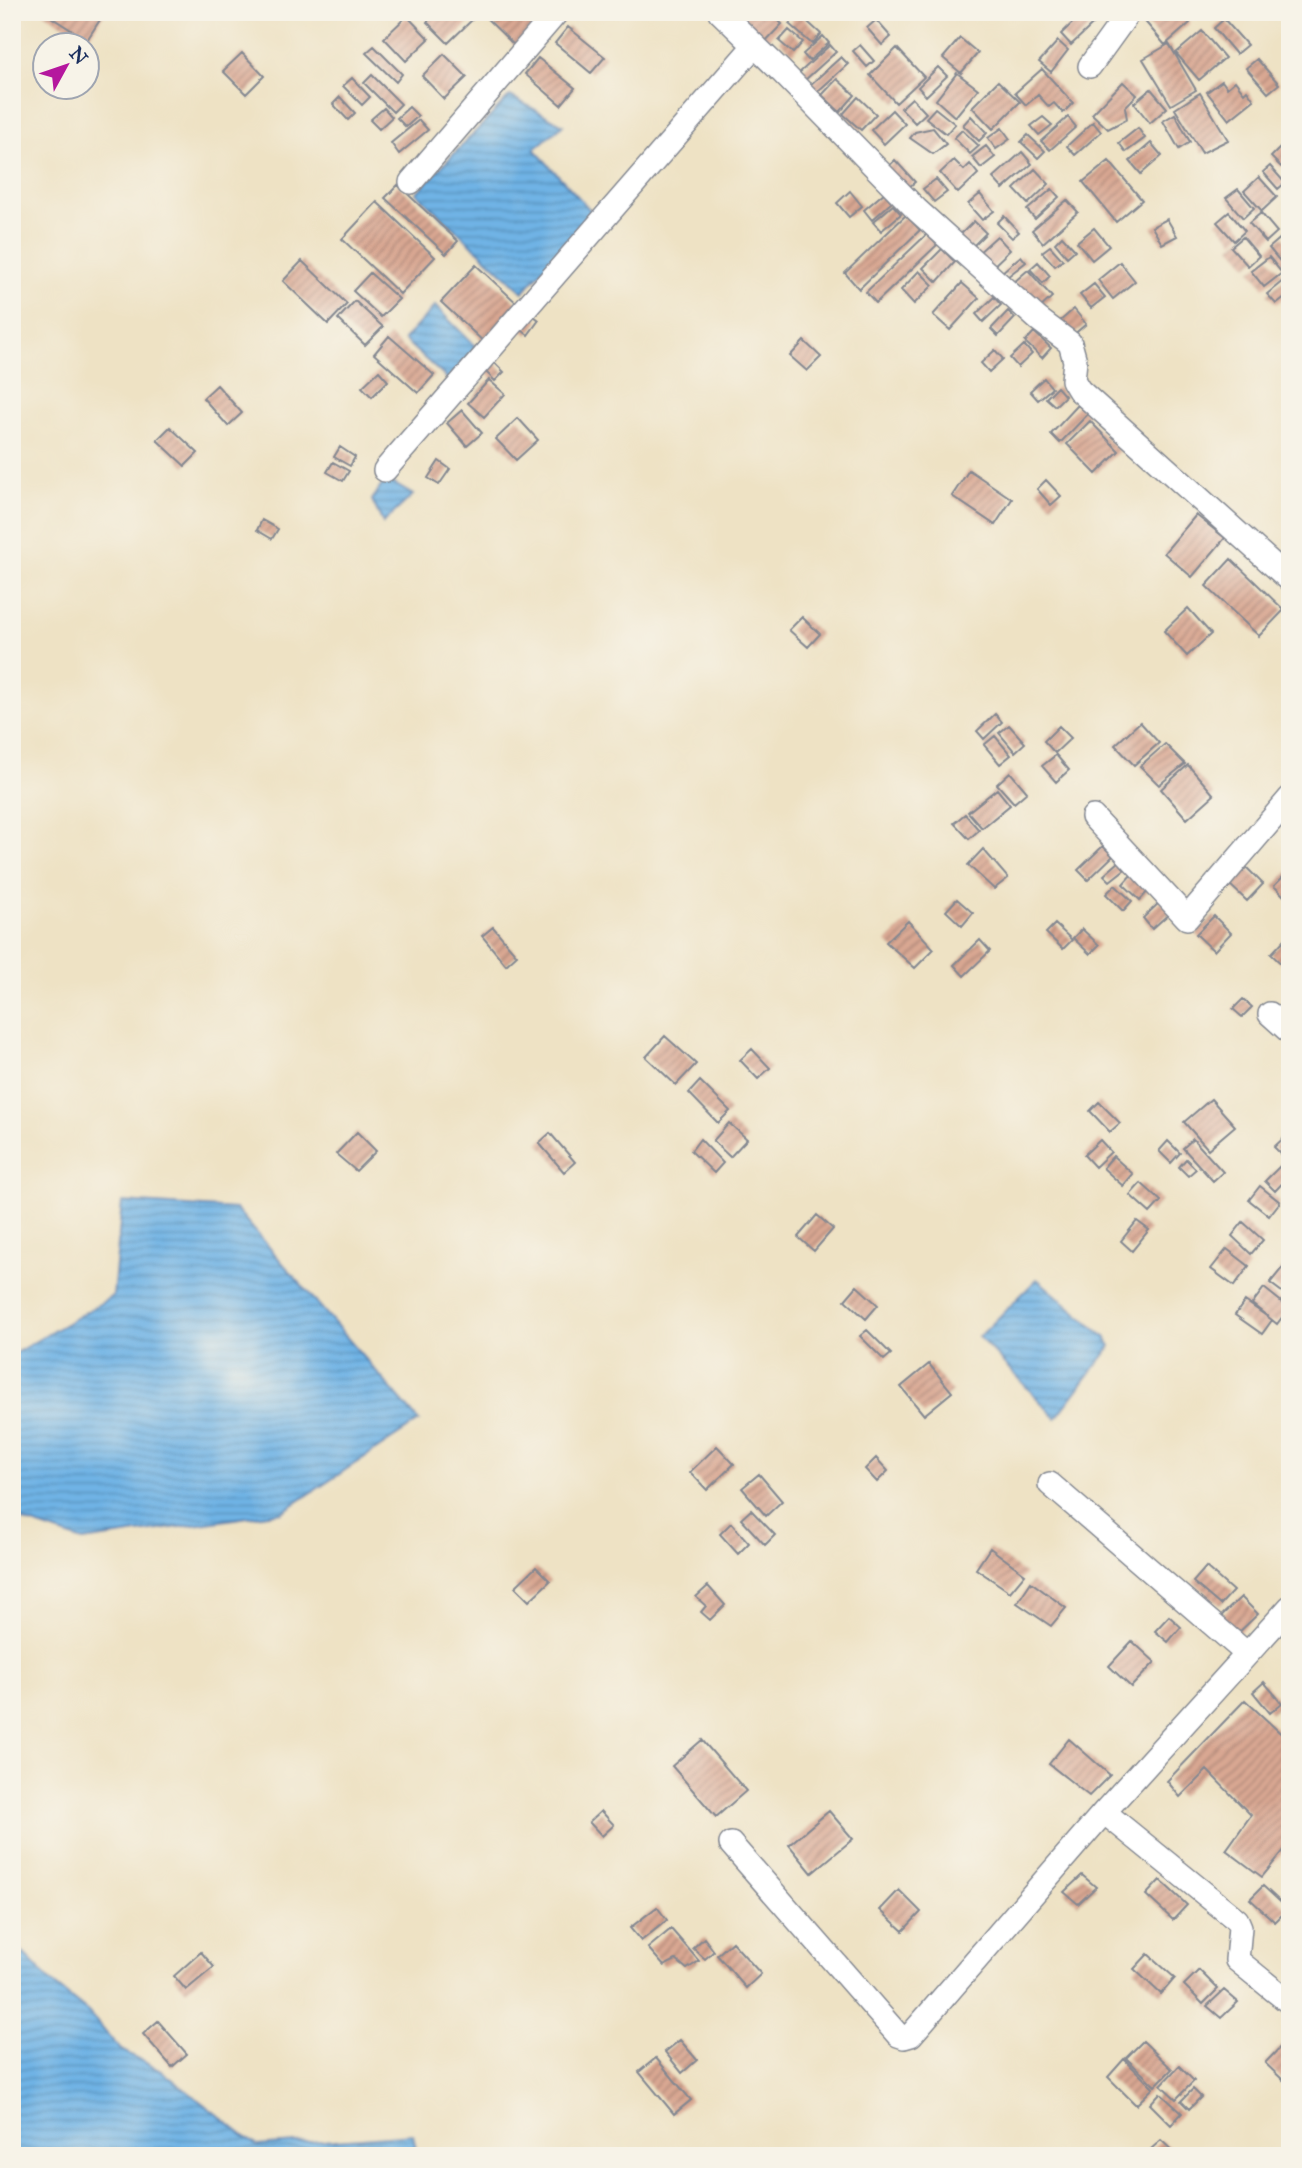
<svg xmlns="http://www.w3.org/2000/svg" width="1302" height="2168" viewBox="0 0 1302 2168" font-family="'IM FELL Great Primer',serif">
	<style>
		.water { fill: url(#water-rules); stroke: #4571a2; stroke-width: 2 }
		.building { fill: url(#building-hatch) }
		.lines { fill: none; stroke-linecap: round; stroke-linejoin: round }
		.street-casing { stroke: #848891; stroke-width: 26 }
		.street { stroke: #fff; stroke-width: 23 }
	</style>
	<defs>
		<pattern id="water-rules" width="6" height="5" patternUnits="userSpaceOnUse" patternTransform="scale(1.75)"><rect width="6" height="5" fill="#6fb3e5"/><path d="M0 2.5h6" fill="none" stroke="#5a92bd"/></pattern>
		<pattern id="building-hatch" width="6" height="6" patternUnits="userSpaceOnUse" patternTransform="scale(1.75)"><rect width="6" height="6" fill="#d9a792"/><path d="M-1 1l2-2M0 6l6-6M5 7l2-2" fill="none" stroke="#af887a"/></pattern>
	</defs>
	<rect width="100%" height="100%" fill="#f7f3e8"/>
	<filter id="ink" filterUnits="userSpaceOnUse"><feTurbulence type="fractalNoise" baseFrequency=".0143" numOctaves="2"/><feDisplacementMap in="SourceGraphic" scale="14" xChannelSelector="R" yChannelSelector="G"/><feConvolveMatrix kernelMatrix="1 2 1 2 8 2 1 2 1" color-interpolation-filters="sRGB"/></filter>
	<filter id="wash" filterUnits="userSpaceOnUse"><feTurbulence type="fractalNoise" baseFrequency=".00686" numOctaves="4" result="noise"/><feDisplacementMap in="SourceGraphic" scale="28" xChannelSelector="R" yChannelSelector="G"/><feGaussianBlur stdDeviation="1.57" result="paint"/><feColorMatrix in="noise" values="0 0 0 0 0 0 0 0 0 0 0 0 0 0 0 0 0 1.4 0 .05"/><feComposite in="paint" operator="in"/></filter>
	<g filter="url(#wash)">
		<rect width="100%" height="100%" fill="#eee2c4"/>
		<path class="water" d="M510,96L563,125L534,149L593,213L523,292L416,193Z
			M435,306L481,352L452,383L404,340Z
			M386,479L413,495L383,523L372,500Z
			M122,1202L236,1209L419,1421L282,1512L83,1541L12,1517V1355L113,1296Z
			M1037,1279L1105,1337L1111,1346L1056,1418L979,1337Z
			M12,1941L52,1983L88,2012L121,2050L163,2072L257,2146L413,2134L417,2156H12Z"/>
		<g id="blocks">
			<path class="building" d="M43,12H105L87,40Z
				M438,12H466L473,19L448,43L427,22Z
				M480,12H549L516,47Z
				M741,12H770L782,24L762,45L735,18Z
				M1084,12H1106L1071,45L1061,34Z
				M1148,12H1181L1190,23L1165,45L1142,18Z
				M798,13L821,34L812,44L789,24Z
				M407,16L429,39L406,61L384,38Z
				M1224,19L1247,45L1236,54L1214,28Z
				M876,20L891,37L882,45L867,28Z
				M568,27L605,57L591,73L555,43Z
				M789,30L803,42L793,53L779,41Z
				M1202,31L1225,58L1199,80L1176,53Z
				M823,36L829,43L809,61L803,54Z
				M960,38L978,53L961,73L943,58Z
				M1058,41L1068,50L1051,72L1039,62Z
				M1169,44L1196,90L1171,105L1143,59Z
				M830,45L836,52L805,80L799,73Z
				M860,45L874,61L867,67L853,51Z
				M374,46L402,74L396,82L366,53Z
				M897,48L924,77L896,103L870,75Z
				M242,53L264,76L246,94L223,71Z
				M444,54L467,77L444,99L422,76Z
				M841,57L848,64L817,92L810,85Z
				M538,58L575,88L561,105L525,74Z
				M1257,59L1279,84L1268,93L1246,68Z
				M938,67L947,76L926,96L918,87Z
				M1042,69L1073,103L1063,113L1054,103L1049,107L1038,95L1026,105L1015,93Z
				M957,73L978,89L955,117L936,100Z
				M372,75L401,104L393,112L364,83Z
				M352,78L370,97L362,105L343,86Z
				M837,79L855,95L840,112L822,95Z
				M998,81L1020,102L993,129L972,107Z
				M1222,81L1227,88L1235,81L1244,93L1247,90L1254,100L1229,120L1207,92Z
				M1123,82L1137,95L1125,107L1127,119L1108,129L1092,114Z
				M1151,89L1167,108L1150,123L1134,103Z
				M1200,93L1228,140L1202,153L1175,109Z
				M340,97L355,113L348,120L333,104Z
				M858,97L876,114L861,130L843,114Z
				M912,98L926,113L915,123L901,108Z
				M409,107L418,116L406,127L397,118Z
				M384,108L392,117L379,129L370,120Z
				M935,108L955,124L946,134L926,118Z
				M892,110L905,124L884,144L871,130Z
				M1175,114L1190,142L1179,149L1163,121Z
				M971,116L987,133L979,141L963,125Z
				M1043,117L1052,125L1039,135L1031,126Z
				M1068,117L1076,127L1050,150L1041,141Z
				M419,120L428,130L399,154L391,143Z
				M1093,122L1101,132L1075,155L1067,146Z
				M933,128L946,144L933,154L910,138L915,132Z
				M1002,128L1010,139L996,149L988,138Z
				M1138,128L1145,138L1126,152L1119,143Z
				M962,130L979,146L970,154L954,138Z
				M1028,135L1045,151L1038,158L1021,142Z
				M1151,143L1162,156L1141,174L1130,161Z
				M986,146L995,157L981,168L972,157Z
				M1282,146L1290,154V159L1281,167L1271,157Z
				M1022,152L1032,164L1003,189L993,178Z
				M895,160L915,182L903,192L884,171Z
				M954,160L964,170L970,164L978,174L958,193L940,173Z
				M1109,161L1142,200L1116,222L1083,182Z
				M1270,166L1285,183L1278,189L1263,172Z
				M1035,169L1049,184L1028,204L1014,189Z
				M1259,177L1277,197L1262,211L1244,191Z
				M936,179L947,192L934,202L923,189Z
				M398,185L458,241L446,254L385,198Z
				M1052,189L1059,197L1035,219L1027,210Z
				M1238,189L1254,208L1243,218L1226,198Z
				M850,191L862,206L849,217L837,203Z
				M884,193L892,202L872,220L864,210Z
				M980,194L994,211L982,220L968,204Z
				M1067,200L1078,212L1043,243L1032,230Z
				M377,202L435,257L400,294L342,239Z
				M893,205L901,214L881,231L873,222Z
				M1229,212L1245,231L1234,241L1217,222Z
				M1261,213L1277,232L1266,242L1249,223Z
				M906,215L920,230L859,289L845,273Z
				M1004,216L1019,232L1012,238L997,223Z
				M1167,219L1177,236L1162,244L1152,227Z
				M974,221L986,233L970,249L958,237Z
				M1094,228L1109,246L1092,260L1077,242Z
				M927,234L937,245L876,303L866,292Z
				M997,236L1010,250L990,269L977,254Z
				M1062,236L1075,250L1067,257L1055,243Z
				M1283,236L1290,245V260L1283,265L1269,248Z
				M1243,237L1259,256L1248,266L1231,247Z
				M1050,246L1063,260L1055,266L1042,252Z
				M942,249L955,262L937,282L923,268Z
				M1021,256L1026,262L1007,277L1002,272Z
				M1269,257L1282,273L1264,287L1251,271Z
				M302,261L347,304L328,324L283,281Z
				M1038,262L1050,276L1043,283L1030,269Z
				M1120,262L1135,281L1113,299L1098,280Z
				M476,265L520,306L485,343L441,302Z
				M1028,270L1052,297L1038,310L1014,282Z
				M919,271L933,285L914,304L901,290Z
				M370,273L399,299L381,317L353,291Z
				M1290,275V293L1276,304L1267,294Z
				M962,283L979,298L950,330L933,315Z
				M1094,284L1105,297L1091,308L1080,295Z
				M994,297L1001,305L983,322L976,314Z
				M355,301L383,327L365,345L338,319Z
				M1074,309L1086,324L1072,336L1059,322Z
				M1008,311L1015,318L998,336L991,329Z
				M529,312L539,320L528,335L517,326Z
				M1034,332L1051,348L1042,358L1025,342Z
				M389,336L434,375L418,393L374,354Z
				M804,341L821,357L807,371L790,356Z
				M1024,345L1032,354L1018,367L1010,358Z
				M995,350L1003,359L989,372L981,363Z
				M492,360L504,372L495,381L483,369Z
				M379,371L388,381L372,397L362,387Z
				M1044,378L1052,388L1038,400L1030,391Z
				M489,380L505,394L484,417L468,403Z
				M217,385L242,413L228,426L203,398Z
				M1057,387L1065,396L1055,406L1046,398Z
				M1078,405L1088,414L1060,443L1051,434Z
				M462,410L482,433L467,446L447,423Z
				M518,418L538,440L516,460L496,439Z
				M1090,421L1119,451L1096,474L1067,444Z
				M170,427L198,453L185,466L157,440Z
				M340,447L355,457L350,466L334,457Z
				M439,461L450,469L439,485L428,478Z
				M333,462L349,471L343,481L327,472Z
				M969,470L1012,499L995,525L952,496Z
				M1046,480L1061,496L1051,505L1037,489Z
				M1196,515L1225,538L1192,577L1164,553Z
				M262,520L278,529L272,539L257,530Z
				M1231,559L1284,610L1259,636L1206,586Z
				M1188,608L1211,634L1187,656L1164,631Z
				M802,617L820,634L808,647L789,630Z
				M995,714L1002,722L984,739L977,731Z
				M1140,722L1159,743L1134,765L1115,745Z
				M1009,725L1025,743L1015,752L999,733Z
				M1059,726L1071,738L1055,753L1044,741Z
				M995,736L1011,755L1000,764L984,745Z
				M1165,744L1185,764L1159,785L1140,766Z
				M1056,755L1069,770L1056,782L1042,766Z
				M1188,765L1214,795L1187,819L1161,789Z
				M1010,772L1027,792L1014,803L997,784Z
				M997,789L1010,805L982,828L968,812Z
				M965,814L979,830L969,839L954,823Z
				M1103,846L1113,856L1088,880L1078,870Z
				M983,849L1008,878L994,889L968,865Z
				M1119,862L1125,869L1110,881L1104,875Z
				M1244,865L1263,884L1247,901L1227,882Z
				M1290,870V902L1274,886Z
				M1132,874L1149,890L1140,900L1123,884Z
				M1115,885L1132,901L1123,911L1106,894Z
				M957,899L973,913L962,926L946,911Z
				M1161,901L1171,912L1152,929L1143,918Z
				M1214,916L1231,933L1214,951L1196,934Z
				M908,921L934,949L915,968L886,942Z
				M1055,924L1072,940L1063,949L1046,933Z
				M493,927L517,955L506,965L482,936Z
				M1082,929L1099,945L1090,954L1073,938Z
				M1287,937L1290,940V972L1271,954Z
				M980,940L990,951L964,976L954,965Z
				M1243,999L1252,1007L1242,1017L1233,1009Z
				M665,1036L696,1064L676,1085L646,1057Z
				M752,1049L770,1068L758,1079L740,1060Z
				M700,1081L730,1111L718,1123L689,1093Z
				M1211,1099L1235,1126L1208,1149L1184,1122Z
				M1099,1102L1120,1123L1110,1132L1090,1111Z
				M729,1123L747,1139L730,1157L713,1141Z
				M357,1132L376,1151L356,1171L336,1154Z
				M1290,1132V1159L1288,1161L1274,1147Z
				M550,1133L575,1162L564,1172L539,1143Z
				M700,1139L723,1163L714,1173L691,1151Z
				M1193,1139L1223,1172L1213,1181L1183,1148Z
				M1100,1140L1111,1152L1095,1167L1084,1155Z
				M1168,1141L1180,1153L1171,1163L1159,1151Z
				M1113,1156L1133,1174L1123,1186L1103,1168Z
				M1186,1159L1196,1169L1188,1176L1179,1167Z
				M1284,1162L1290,1167V1175L1275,1191L1265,1181Z
				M1141,1183L1161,1201L1150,1213L1130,1195Z
				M1260,1186L1280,1202L1269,1216L1249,1200Z
				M817,1215L833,1229L814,1251L798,1237Z
				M1137,1221L1149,1230L1132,1251L1121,1241Z
				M1243,1222L1263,1240L1251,1254L1232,1236Z
				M1227,1249L1249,1266L1234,1286L1211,1269Z
				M1283,1267L1290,1273V1298L1270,1283Z
				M857,1286L878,1305L866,1319L845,1300Z
				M1264,1288L1289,1308L1277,1324L1252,1304Z
				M1245,1301L1272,1320L1262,1334L1235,1315Z
				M867,1330L891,1354L884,1360L860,1336Z
				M929,1364L952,1392L924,1415L901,1387Z
				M717,1446L734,1464L707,1490L690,1472Z
				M876,1458L888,1471L877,1482L865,1469Z
				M759,1474L782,1501L766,1516L742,1488Z
				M751,1510L775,1535L765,1545L741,1519Z
				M731,1523L749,1543L738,1554L720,1534Z
				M990,1548L1025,1574L1010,1592L976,1569Z
				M536,1567L550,1581L529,1601L515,1587Z
				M1206,1567L1233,1591L1220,1605L1193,1582Z
				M1031,1582L1066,1608L1051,1626L1017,1603Z
				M708,1586L725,1605L710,1620L701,1612L706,1606L696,1597Z
				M1241,1597L1258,1614L1233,1638L1216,1621Z
				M1169,1616L1181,1627L1168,1642L1155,1631Z
				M1132,1641L1155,1662L1131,1687L1109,1666Z
				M1264,1682L1282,1703L1270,1713L1253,1692Z
				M1245,1700L1290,1742V1843L1262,1877L1226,1850L1251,1815L1207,1770L1180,1797L1167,1781Z
				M1069,1739L1110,1775L1089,1796L1049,1764Z
				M702,1740L746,1791L716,1817L672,1766Z
				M601,1811L614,1825L602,1836L589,1822Z
				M829,1811L853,1839L812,1873L789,1845Z
				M1082,1875L1096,1887L1078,1904L1064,1892Z
				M1160,1880L1187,1905L1173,1920L1146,1895Z
				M1263,1886L1288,1909L1275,1922L1250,1899Z
				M899,1890L921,1912L903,1931L880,1910Z
				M657,1907L667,1920L641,1941L630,1928Z
				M671,1929L699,1961L687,1969L676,1960L664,1966L648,1948Z
				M704,1938L714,1951L705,1959L693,1948Z
				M732,1942L761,1974L746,1988L717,1955Z
				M201,1952L214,1967L186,1990L174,1976Z
				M1148,1954L1175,1978L1161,1994L1134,1969Z
				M1199,1970L1218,1989L1203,2004L1184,1985Z
				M1224,1990L1238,2002L1221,2018L1207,2006Z
				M158,2021L187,2054L172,2067L143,2034Z
				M1290,2037V2073L1283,2080L1265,2063Z
				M680,2040L697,2060L682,2073L665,2052Z
				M1143,2041L1172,2069L1155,2086L1126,2058Z
				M656,2058L691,2100L674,2114L639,2072Z
				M1124,2059L1153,2088L1136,2105L1108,2077Z
				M1179,2066L1194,2081L1176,2099L1161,2085Z
				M1193,2089L1201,2097L1189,2109L1181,2101Z
				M1160,2093L1182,2113L1171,2125L1150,2104Z
				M1161,2140L1178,2156H1158L1151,2149Z"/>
		</g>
	</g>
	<g filter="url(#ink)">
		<use href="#blocks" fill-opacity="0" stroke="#848891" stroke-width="2"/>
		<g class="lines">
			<defs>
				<path id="street" d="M720,12L782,72L917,210L1038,319L1070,343L1075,361L1073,380L1079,390L1290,580
					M1090,66L1129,12
					M411,182L557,12
					M385,470L754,46
					M1093,817L1187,918L1290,798
					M1270,1014L1290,1032
					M1050,1484L1247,1654
					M1104,1812L1237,1920L1240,1927L1237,1960L1290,2003
					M731,1844L898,2035L904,2037L911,2035L1104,1812L1290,1607"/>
			</defs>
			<use href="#street" class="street-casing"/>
			<use href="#street" class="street"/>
		</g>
	</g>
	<rect width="1302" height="2168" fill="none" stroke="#f7f3e8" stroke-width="42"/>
	<g transform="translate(66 66) rotate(50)"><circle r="33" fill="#f7f3e8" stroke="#9fa5b1" stroke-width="2"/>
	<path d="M0-5L12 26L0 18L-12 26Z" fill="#b5179e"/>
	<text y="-10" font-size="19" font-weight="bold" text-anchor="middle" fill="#1b2f5e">N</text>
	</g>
</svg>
